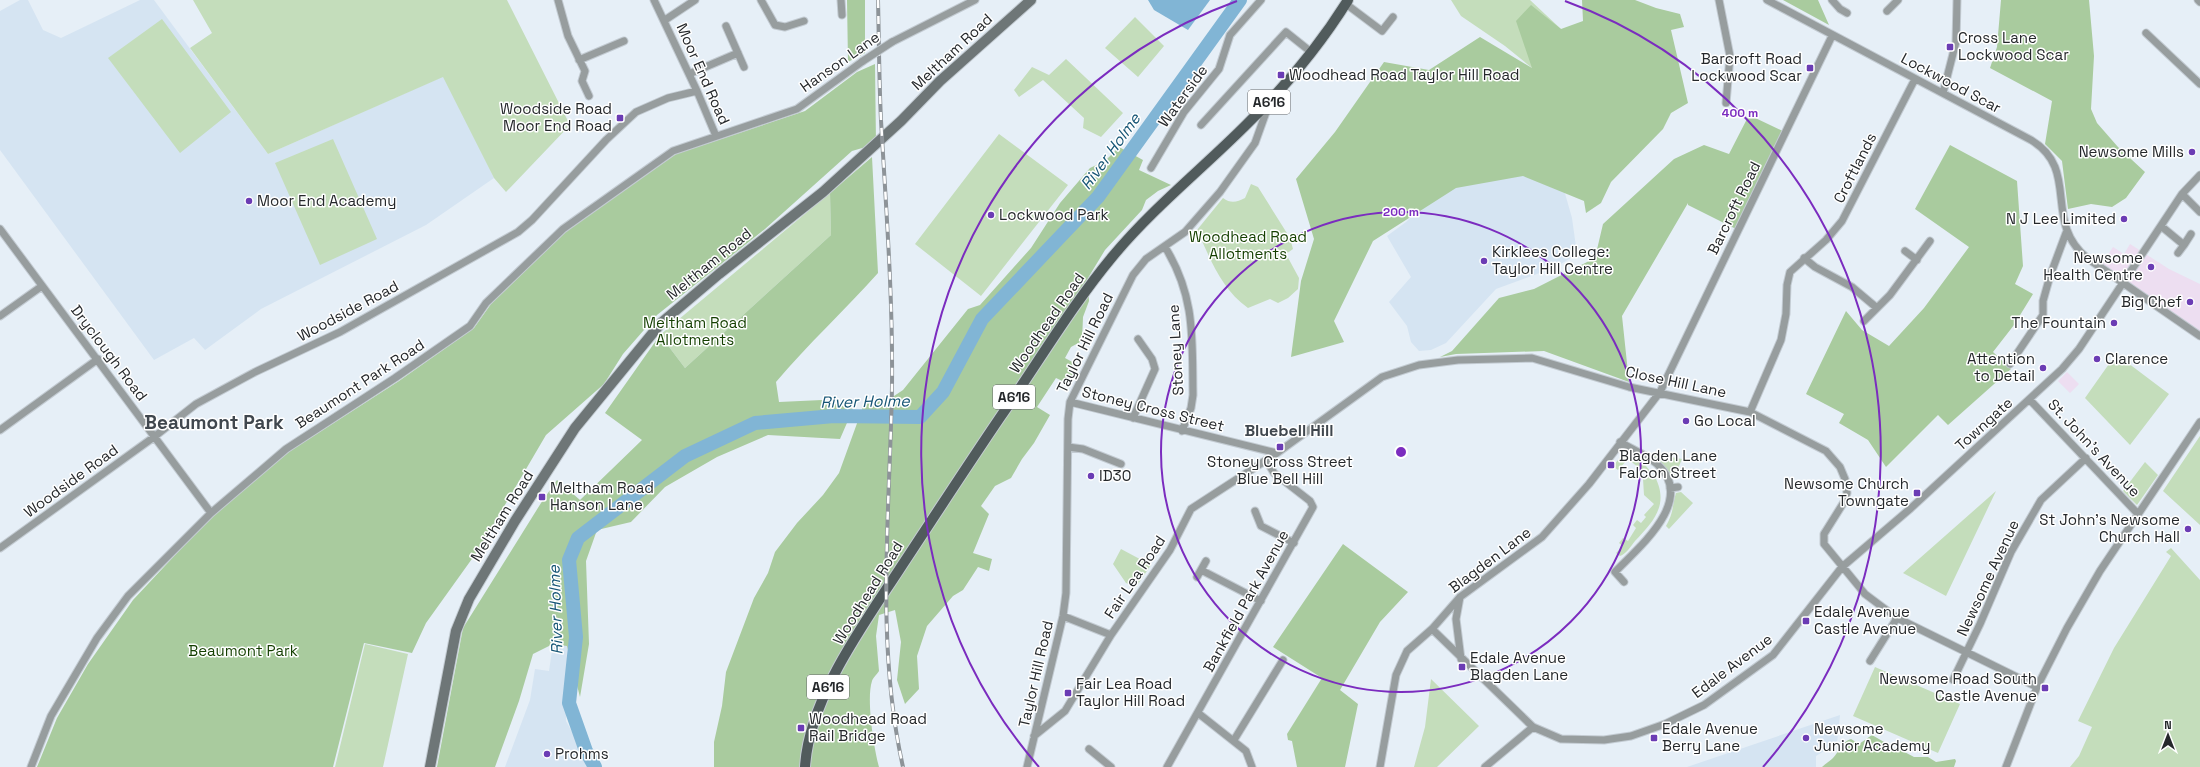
<svg xmlns="http://www.w3.org/2000/svg" width="2200" height="767" viewBox="0 0 2200 767" font-family="'Space Grotesk',sans-serif">
	<style>
		.commercial { fill: #eddef1 }
		.built { fill: #d5e4f2 }
		.green { fill: #c4ddbb }
		.forest { fill: #a9cb9e }
		.water { fill: #81b5d5 }
		.lines { fill: none; stroke-linecap: round; stroke-linejoin: round }
		.river { stroke: #81b5d5; stroke-width: 14 }
		.minor-casing { stroke: #c3cbd2; stroke-width: 9 }
		.secondary-casing { stroke: #c3cbd2; stroke-width: 12 }
		.primary-casing { stroke: #c3cbd2; stroke-width: 12 }
		.minor { stroke: #979d9e; stroke-width: 7 }
		.secondary { stroke: #6e7677; stroke-width: 10 }
		.primary { stroke: #515b5c; stroke-width: 10 }
		.rail-casing { stroke: #8d9398; stroke-width: 4 }
		.rail { stroke: #fff; stroke-width: 2.5; stroke-dasharray: 8; stroke-linecap: butt }
		.minor-bridge-casing { stroke: #c3cbd2; stroke-width: 9; stroke-linecap: butt }
		.minor-bridge { stroke: #979d9e; stroke-width: 7 }
		.ring { fill: none; stroke: #7b2cbf; stroke-width: 2 }
		.poi-dot { fill: #6b3cb4; stroke: #fff; stroke-width: 1.5 }
		.labels { text-anchor: middle; stroke-width: 3; stroke-linejoin: round; paint-order: stroke }
		.shield { fill: #fff; stroke: #66686b; stroke-width: 1 }
		.shield-label { font-size: 14px; font-weight: bold; fill: #25282b }
		.poi-label { font-size: 15px; fill: #25282b; stroke: #fff; text-anchor: start }
		.street-label { font-size: 15px; fill: #25282b; stroke: #fff }
		.park-label { font-size: 15px; fill: #143f00; stroke: #fff }
		.water-label { font-size: 16px; font-style: italic; fill: #165575; stroke: #fff }
		.neighbourhood-label { font-size: 16px; font-weight: bold; fill: #40474e; stroke: #fff }
		.district-label { font-size: 19px; font-weight: bold; fill: #40474e; stroke: #fff }
		.centre { fill: #7b2cbf; stroke: #fff; stroke-width: 2 }
		.ring-label { font-size: 12px; text-anchor: middle; font-weight: bold; fill: #7b2cbf; stroke: #fff; stroke-width: 3; stroke-linejoin: round; paint-order: stroke }
	</style>
	<rect width="100%" height="100%" fill="#e6eff7"/>
	<path class="commercial" d="M2130,244L2169,269L2200,284V336L2100,267L2113,247L2124,254Z
		M2067,372L2079,384L2070,393L2058,381Z"/>
	<path class="built" d="M20,0H28L43,30L61,38L140,0H154L268,154L444,76L494,178L426,225L261,309L205,350L194,338L154,360L0,150V11Z
		M1558,169L1572,218L1577,254L1556,267L1496,289L1446,343L1431,350L1419,351L1411,342L1407,326L1389,302L1411,277L1387,236L1406,222L1439,190Z
		M553,644L567,645L566,721L584,754L595,767H505L530,700L535,669L549,671Z
		M1840,715L1837,743L1816,756V767H1687Z"/>
	<path class="green" d="M193,0H507L570,125L506,192L494,178L443,77L268,154L190,48L212,33Z
		M1451,0H1530L1561,29L1532,68L1505,46L1461,16Z
		M1135,17L1164,46L1138,77L1105,48Z
		M162,19L231,112L180,153L108,58Z
		M1066,59L1123,113L1101,137L1083,128L1084,118L1043,80L1019,97L1014,90L1032,67L1049,75Z
		M999,134L1068,185L981,296L915,244Z
		M333,139L377,239L320,265L275,163Z
		M1251,184L1258,187L1290,238L1293,249L1286,254L1299,278L1298,289L1288,298L1278,303L1270,299L1248,308C1221,289 1210,258 1197,230L1223,198C1231,204 1237,202 1245,198Z
		M830,193L831,235L685,368L660,335Z
		M2116,354L2169,394L2130,445L2085,398Z
		M2200,436V525L2163,491Z
		M1645,452L1682,459L1674,478L1670,477L1663,465Z
		M1623,454L1646,466L1650,471L1644,472L1628,459L1618,470L1613,466Z
		M2145,462L2158,475L2137,505L2123,491Z
		M1654,475C1670,504 1654,521 1635,541C1631,546 1626,554 1620,556L1616,553L1623,546L1619,543L1623,538L1628,541L1636,528L1633,525L1637,520L1641,523L1646,517L1644,515L1654,504L1644,495L1643,479Z
		M1996,491L1946,596L1903,573Z
		M1681,492L1693,503L1669,529L1666,526C1674,512 1672,506 1676,493Z
		M2171,548L2200,580V767H2070L2079,756L2092,727L2078,721L2114,648L2171,556L2166,552Z
		M1121,549L1151,565L1136,587L1126,583L1113,564Z
		M365,644L408,654L383,767H335Z
		M1875,667L1960,704L1938,753L1853,716Z
		M1431,679L1479,726L1437,767H1414L1425,727Z"/>
	<path class="forest" d="M847,0H865V53L848,62Z
		M1582,0H1635L1656,8L1680,14L1684,27L1671,30L1688,103L1671,113L1663,129L1611,182L1601,203L1586,213L1584,201L1523,176L1456,188L1373,241L1334,321L1344,342L1291,357L1301,281L1314,239L1296,179L1335,132L1384,62L1429,70L1480,37L1532,68L1516,21L1531,5L1561,29L1583,21Z
		M1783,0H1818L1829,25Z
		M2001,0H2089L2094,56L2091,109L2097,123L2118,147L2145,172L2126,198L2112,207L2091,204L2068,209L2062,161L2045,144L2052,101L1990,68L1997,47Z
		M875,64L876,144L852,151L765,229L657,315L623,354L604,384L546,435L479,549L426,623L412,653L364,643L333,767H37L57,718L88,664L133,600L221,506L290,451L399,381L474,328L491,304L566,231L676,154L805,111L857,72Z
		M1749,115L1785,132L1736,229L1688,205V203L1622,316L1629,382L1544,351L1456,354L1440,357L1452,351L1499,298L1534,289L1595,258L1603,224L1674,159L1704,145L1729,154Z
		M1950,145L2017,181L2023,266L2015,284L2033,294L2014,325L1993,352L2011,369L1948,425L1938,415L1886,467L1868,440L1839,423L1844,414L1806,394L1846,311L1862,330L1889,346L1924,308L1969,247L1915,209Z
		M1119,147L1143,160L1139,170L1171,185L1158,191L1146,200L1142,210L1105,250L1088,278L1089,301L1083,317L1082,341L1071,347L1065,358L1076,364L1071,385L1056,378L1037,407L1050,415L1034,443L1022,459L1011,478L995,486L981,506L989,514L973,553L992,559L989,571L978,567L963,590L953,596L927,626L917,656L919,689L905,704L897,680L901,642L895,610L879,615L876,636L879,671C877,674 873,678 872,681C866,699 874,748 879,767H714V742L722,706L726,672L754,598L768,573L775,552L797,523L823,495L839,473L864,404L894,396L903,390L968,309L980,305L1031,248L1060,203L1090,168L1105,161Z
		M872,157L878,273C845,310 808,344 776,382L779,402L822,400L853,409L840,439L768,435L717,457L665,487L631,522L597,530L586,561L589,644L580,697L567,646L553,644L533,654L519,701L495,767H437L463,628L541,503L557,480L580,500L642,440L605,413L660,335L685,368L831,235L830,193Z
		M1343,544L1408,592L1380,622L1340,690L1358,704L1345,767H1297L1292,741L1288,740L1287,734L1322,678L1273,647Z
		M1872,735L1884,742L1890,749L1897,748L1914,757H1928L1936,762L1955,759L1956,761L1954,767H1822C1825,764 1830,761 1833,758C1839,752 1842,741 1851,739L1859,744Z"/>
	<path class="water" d="M1148,0H1210L1188,30L1154,10Z"/>
	<g class="lines">
		<path class="river" d="M595,767L586,751L569,703L576,637L569,560L578,538L685,456L755,423L834,416L920,417L943,392L982,319L1098,197L1240,0"/>
		<defs>
			<path id="minor" d="M558,0L568,36L585,71L582,81L589,96
				M654,0L697,91L716,136
				M761,0L775,25L785,27L804,21
				M841,0L842,15
				M1719,0L1730,56L1726,103
				M1767,0L2031,140C2081,170 2042,221 2087,258L2200,336
				M1832,0L1840,9L1847,13
				M2198,0L2200,2
				M1346,4L1382,31L1393,17
				M1887,11L1898,0
				M665,20L695,0
				M726,26L744,67
				M2146,33L2200,84
				M892,42L975,0
				M579,60L624,41
				M689,74L738,53
				M1943,93L1956,42L1957,0
				M1201,125L1286,32L1311,52
				M1151,168L1184,112L1219,69L1230,35L1261,0
				M2182,194L2200,212
				M2161,226L2184,245L2191,234
				M0,229L211,513
				M1165,247C1196,297 1192,340 1193,395L1191,408L1182,431
				M1905,251L1917,260
				M2178,253L2184,245
				M1804,258L1815,267L1852,287L1877,308L1890,295L1930,241
				M0,316L42,286
				M1864,321L1877,308
				M2010,364L2043,315V301L2050,276L2066,233
				M2030,400L2138,514
				M1070,402L1277,453
				M1750,412L1781,340L1786,314L1787,285L1790,272L1826,240L1842,221L1915,79
				M1133,418L1155,369L1152,359L1138,339
				M0,430L98,359
				M1620,442C1631,449 1647,455 1657,464C1697,500 1639,547 1615,572L1624,582
				M1068,447L1083,449L1121,464
				M1670,488L1678,487
				M1255,511L1261,526L1294,543
				M0,548L154,437L196,404L255,372L340,332L518,232L532,220L606,140L636,112L668,98L697,91
				M1201,570L1261,601
				M1197,577L1206,561
				M1460,597L1456,619L1461,659
				M1063,616L1111,635
				M1432,629L1533,727L1561,739L1604,740L1631,736L1665,724L1704,705L1773,655L1842,567L1911,508L2062,369L2079,349L2182,194L2200,175
				M1870,661L1897,618
				M1953,680L1980,624L2011,552L2041,500L2086,458
				M1198,713L1246,751L1252,767
				M1034,736L1065,711L1111,635L1170,550L1191,509L1277,453L1382,377L1419,365L1458,360L1532,358L1629,387L1750,412L1826,451L1840,467L1845,479L1847,493L1844,502L1824,534V544L1865,594L1897,618L2037,687
				M1234,740L1283,660
				M1089,749L1111,767
				M31,767L51,716L97,638L128,596L211,513L286,449L395,378L470,326L486,303L563,229L673,151L797,109L863,61
				M1027,767L1063,616L1066,593L1068,419L1070,402L1133,275L1146,259L1185,232L1220,192L1255,143L1269,104
				M1167,767L1313,507L1310,501L1274,473L1266,460
				M1380,767L1396,675L1407,651L1432,629L1460,597L1542,537L1589,484L1660,392L1832,36
				M1485,767L1533,727
				M2006,767L2037,687L2067,628L2100,571L2200,422"/>
			<path id="secondary" d="M430,767L456,631L469,599L515,521L575,428L661,323L719,274L823,192L901,121L940,81L1031,0"/>
			<path id="primary" d="M805,767C809,698 864,624 901,567C934,517 967,466 1001,416C1038,363 1072,305 1113,256C1153,208 1202,169 1246,125C1284,88 1320,45 1348,0"/>
		</defs>
		<use href="#minor" class="minor-casing"/>
		<use href="#secondary" class="secondary-casing"/>
		<use href="#primary" class="primary-casing"/>
		<use href="#minor" class="minor"/>
		<use href="#secondary" class="secondary"/>
		<use href="#primary" class="primary"/>
		<defs>
			<path id="rail" d="M878,0C879,40 879,80 881,120C886,208 893,297 892,386C890,513 875,642 903,767"/>
		</defs>
		<use href="#rail" class="rail-casing"/>
		<use href="#rail" class="rail"/>
		<defs>
			<path id="minor-bridge" d="M863,61L892,42"/>
		</defs>
		<use href="#minor-bridge" class="minor-bridge-casing"/>
		<use href="#minor-bridge" class="minor-bridge"/>
	</g>
	<g class="ring">
		<circle cx="1401" cy="452" r="240"/>
		<path d="M1039 767A480 480 0 0 1 1237 1M1565 1A480 480 0 0 1 1763 767"/>
	</g>
	<g class="poi-dot">
		<rect x="1946" y="43" width="8" height="8" rx="2"/>
		<rect x="1806" y="64" width="8" height="8" rx="2"/>
		<rect x="1277" y="71" width="8" height="8" rx="2"/>
		<rect x="616" y="114" width="8" height="8" rx="2"/>
		<circle cx="2192" cy="152" r="4"/>
		<circle cx="249" cy="201" r="4"/>
		<circle cx="991" cy="215" r="4"/>
		<circle cx="2124" cy="219" r="4"/>
		<circle cx="1484" cy="261" r="4"/>
		<circle cx="2151" cy="267" r="4"/>
		<circle cx="2190" cy="302" r="4"/>
		<circle cx="2114" cy="323" r="4"/>
		<circle cx="2097" cy="359" r="4"/>
		<circle cx="2043" cy="368" r="4"/>
		<circle cx="1686" cy="421" r="4"/>
		<rect x="1276" y="443" width="8" height="8" rx="2"/>
		<rect x="1607" y="461" width="8" height="8" rx="2"/>
		<circle cx="1091" cy="476" r="4"/>
		<rect x="1913" y="489" width="8" height="8" rx="2"/>
		<rect x="538" y="493" width="8" height="8" rx="2"/>
		<circle cx="2188" cy="529" r="4"/>
		<rect x="1802" y="617" width="8" height="8" rx="2"/>
		<rect x="1458" y="663" width="8" height="8" rx="2"/>
		<rect x="2041" y="684" width="8" height="8" rx="2"/>
		<rect x="1064" y="689" width="8" height="8" rx="2"/>
		<rect x="797" y="724" width="8" height="8" rx="2"/>
		<rect x="1650" y="734" width="8" height="8" rx="2"/>
		<circle cx="1806" cy="738" r="4"/>
		<circle cx="547" cy="754" r="4"/>
	</g>
	<g class="labels">
		<g class="shield">
			<rect x="1248" y="90" width="42" height="24" rx="3"/>
			<rect x="993" y="385" width="42" height="24" rx="3"/>
			<rect x="807" y="675" width="42" height="24" rx="3"/>
		</g>
		<g class="shield-label">
			<text x="1269" y="107">A616</text>
			<text x="1014" y="402">A616</text>
			<text x="828" y="692">A616</text>
		</g>
		<g class="poi-label">
			<text x="1958" y="43">Cross Lane<tspan x="1958" dy="17">Lockwood Scar</tspan></text>
			<text x="1802" y="64" text-anchor="end">Barcroft Road<tspan x="1802" dy="17">Lockwood Scar</tspan></text>
			<text x="1289" y="80">Woodhead Road Taylor Hill Road</text>
			<text x="612" y="114" text-anchor="end">Woodside Road<tspan x="612" dy="17">Moor End Road</tspan></text>
			<text x="2184" y="157" text-anchor="end">Newsome Mills</text>
			<text x="257" y="206">Moor End Academy</text>
			<text x="999" y="220">Lockwood Park</text>
			<text x="2116" y="224" text-anchor="end">N J Lee Limited</text>
			<text x="1492" y="257">Kirklees College:<tspan x="1492" dy="17">Taylor Hill Centre</tspan></text>
			<text x="2143" y="263" text-anchor="end">Newsome<tspan x="2143" dy="17">Health Centre</tspan></text>
			<text x="2182" y="307" text-anchor="end">Big Chef</text>
			<text x="2106" y="328" text-anchor="end">The Fountain</text>
			<text x="2035" y="364" text-anchor="end">Attention<tspan x="2035" dy="17">to Detail</tspan></text>
			<text x="2105" y="364">Clarence</text>
			<text x="1694" y="426">Go Local</text>
			<text x="1619" y="461">Blagden Lane<tspan x="1619" dy="17">Falcon Street</tspan></text>
			<text x="1280" y="467" text-anchor="middle">Stoney Cross Street<tspan x="1280" dy="17">Blue Bell Hill</tspan></text>
			<text x="1099" y="481">ID30</text>
			<text x="1909" y="489" text-anchor="end">Newsome Church<tspan x="1909" dy="17">Towngate</tspan></text>
			<text x="550" y="493">Meltham Road<tspan x="550" dy="17">Hanson Lane</tspan></text>
			<text x="2180" y="525" text-anchor="end">St John's Newsome<tspan x="2180" dy="17">Church Hall</tspan></text>
			<text x="1814" y="617">Edale Avenue<tspan x="1814" dy="17">Castle Avenue</tspan></text>
			<text x="1470" y="663">Edale Avenue<tspan x="1470" dy="17">Blagden Lane</tspan></text>
			<text x="2037" y="684" text-anchor="end">Newsome Road South<tspan x="2037" dy="17">Castle Avenue</tspan></text>
			<text x="1076" y="689">Fair Lea Road<tspan x="1076" dy="17">Taylor Hill Road</tspan></text>
			<text x="809" y="724">Woodhead Road<tspan x="809" dy="17">Rail Bridge</tspan></text>
			<text x="1662" y="734">Edale Avenue<tspan x="1662" dy="17">Berry Lane</tspan></text>
			<text x="1814" y="734">Newsome<tspan x="1814" dy="17">Junior Academy</tspan></text>
			<text x="555" y="759">Prohms</text>
		</g>
		<g class="street-label">
			<text transform="translate(952 52) rotate(-43)" y="5">Meltham Road</text>
			<text transform="translate(840 62) rotate(-35)" y="5">Hanson Lane</text>
			<text transform="translate(703 74) rotate(66)" y="5">Moor End Road</text>
			<text transform="translate(1951 83) rotate(28)" y="5">Lockwood Scar</text>
			<text transform="translate(1183 96) rotate(-54)" y="5">Waterside</text>
			<text transform="translate(1855 168) rotate(-63)" y="5">Croftlands</text>
			<text transform="translate(1734 208) rotate(-64)" y="5">Barcroft Road</text>
			<text transform="translate(709 264) rotate(-39)" y="5">Meltham Road</text>
			<text transform="translate(348 311) rotate(-28)" y="5">Woodside Road</text>
			<text transform="translate(1047 323) rotate(-55)" y="5">Woodhead Road</text>
			<text transform="translate(1085 343) rotate(-64)" y="5">Taylor Hill Road</text>
			<text transform="translate(1176 350) rotate(-93)" y="5">Stoney Lane</text>
			<text transform="translate(109 353) rotate(53)" y="5">Dryclough Road</text>
			<text transform="translate(1676 382) rotate(12)" y="5">Close Hill Lane</text>
			<text transform="translate(360 384) rotate(-33)" y="5">Beaumont Park Road</text>
			<text transform="translate(1153 409) rotate(14)" y="5">Stoney Cross Street</text>
			<text transform="translate(1984 424) rotate(-42)" y="5">Towngate</text>
			<text transform="translate(2094 448) rotate(47)" y="5">St. John's Avenue</text>
			<text transform="translate(71 481) rotate(-36)" y="5">Woodside Road</text>
			<text transform="translate(502 516) rotate(-58)" y="5">Meltham Road</text>
			<text transform="translate(1490 560) rotate(-37)" y="5">Blagden Lane</text>
			<text transform="translate(1135 577) rotate(-56)" y="5">Fair Lea Road</text>
			<text transform="translate(1988 578) rotate(-65)" y="5">Newsome Avenue</text>
			<text transform="translate(868 593) rotate(-58)" y="5">Woodhead Road</text>
			<text transform="translate(1246 601) rotate(-61)" y="5">Bankfield Park Avenue</text>
			<text transform="translate(1732 666) rotate(-37)" y="5">Edale Avenue</text>
			<text transform="translate(1036 674) rotate(-77)" y="5">Taylor Hill Road</text>
		</g>
		<g class="park-label">
			<text x="1248" y="242">Woodhead Road<tspan x="1248" dy="17">Allotments</tspan></text>
			<text x="695" y="328">Meltham Road<tspan x="695" dy="17">Allotments</tspan></text>
			<text x="243" y="656">Beaumont Park</text>
		</g>
		<g class="water-label">
			<text transform="translate(1110 151) rotate(-54)" y="6">River Holme</text>
			<text transform="translate(865 401) rotate(-1)" y="6">River Holme</text>
			<text transform="translate(555 610) rotate(-92)" y="6">River Holme</text>
		</g>
		<g class="neighbourhood-label">
			<text x="1289" y="436">Bluebell Hill</text>
		</g>
		<g class="district-label">
			<text x="214" y="429">Beaumont Park</text>
		</g>
	</g>
	<circle cx="1401" cy="452" r="6" class="centre"/>
	<g class="ring-label">
		<text x="1740" y="117">400 m</text>
		<text x="1401" y="216">200 m</text>
	</g>
	<g transform="translate(2168 735)" stroke="#ffffff" stroke-width="3" paint-order="stroke">
	<path d="M0-3L7 15L0 10L-7 15Z" fill="#25282b"/>
	<text y="-6" font-size="11" font-weight="bold" text-anchor="middle" fill="#25282b">N</text>
	</g>
</svg>
